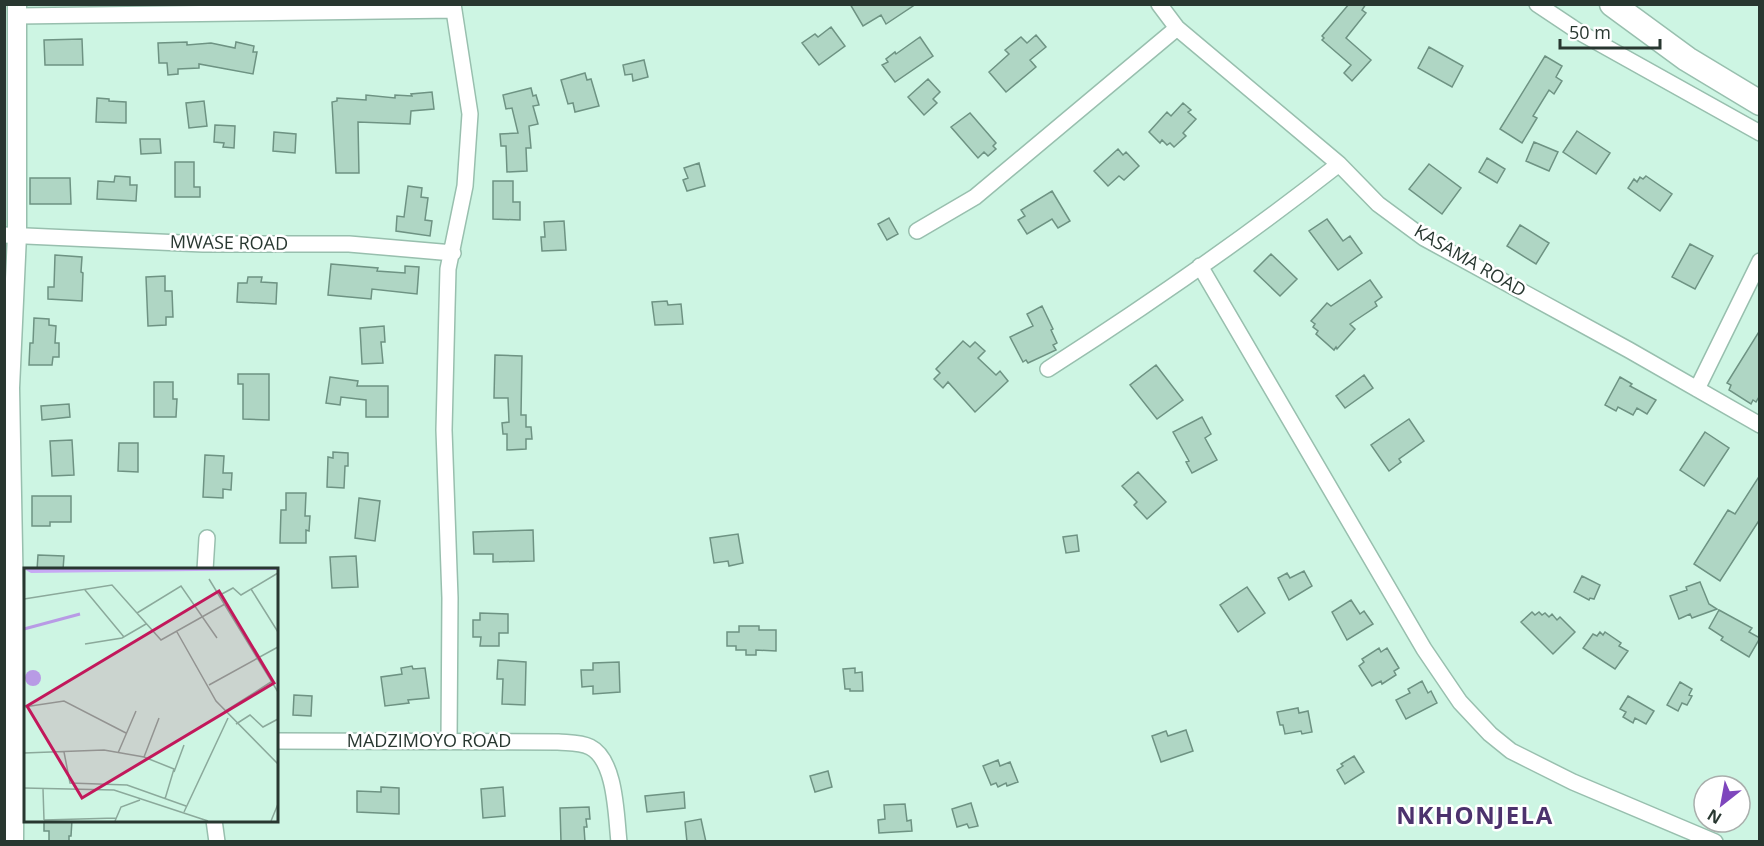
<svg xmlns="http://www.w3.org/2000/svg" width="1764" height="846" viewBox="0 0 1764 846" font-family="'Open Sans',sans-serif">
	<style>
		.building { fill: #afd6c4; stroke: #6e9383; stroke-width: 1.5 }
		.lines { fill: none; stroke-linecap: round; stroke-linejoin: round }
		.minor-casing { stroke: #98bfae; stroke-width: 18 }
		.tertiary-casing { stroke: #98bfae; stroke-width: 21 }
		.trunk-casing { stroke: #98bfae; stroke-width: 27 }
		.minor { stroke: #fff; stroke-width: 15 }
		.tertiary { stroke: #fff; stroke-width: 18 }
		.trunk { stroke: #fff; stroke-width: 24 }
		.labels { text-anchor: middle; stroke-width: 5; stroke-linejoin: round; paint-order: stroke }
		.street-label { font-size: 18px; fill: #283730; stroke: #fff }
		.district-label { font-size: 24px; font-weight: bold; letter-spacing: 1.5px; fill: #4c326d; stroke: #fff }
		.inset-river { fill: none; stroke: #b89be5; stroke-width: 3 }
		.inset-road { fill: none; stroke: #8ba99b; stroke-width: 1.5 }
		.view { fill: #c2185b; fill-opacity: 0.15; stroke: #c2185b; stroke-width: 3 }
		.inset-edge { fill: none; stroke: #283730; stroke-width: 3 }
	</style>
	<rect width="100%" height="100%" fill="#cdf5e3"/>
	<path class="building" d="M850,4H916L886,24L881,15L863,26Z
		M1349,4H1366L1362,10L1366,13L1346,38L1371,60L1352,81L1344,73L1351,65L1322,40L1324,38L1322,36Z
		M831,27L845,46L819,65L802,43L815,34L818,37Z
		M1036,35L1046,47L1030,60L1036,67L1006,92L989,72L1009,54L1005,50L1021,37L1027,43Z
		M920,37L933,56L895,82L882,65L888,62L886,59L895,52L896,54Z
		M82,39L83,65H45L44,40Z
		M187,42V45L211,43L235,48L236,42L254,46L253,52H257L253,74L199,64V68L178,69V74L168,75L167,63H159L158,43Z
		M1429,47L1463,66L1452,87L1418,68Z
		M1545,56L1562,66L1556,77L1562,81L1554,94L1549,90L1533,116L1537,118L1522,143L1500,129Z
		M644,60L648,77L633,81L632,74L625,75L623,65Z
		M585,73L587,80L591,79L599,106L575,112L573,103L568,104L561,80Z
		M928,79L940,92L933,99L937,103L924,115L908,97Z
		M531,88L533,96L536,95L539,105L533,106L538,124L529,126L531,148H526L527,171L507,172L506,146H501L500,134L518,133L512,108L506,109L503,95Z
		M432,92L434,109L411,111L410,124L358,122L359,173H336L332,102L337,101V98L366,100V95L395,98V95L412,96L411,94Z
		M97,98L109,99V101L126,102V123L96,122Z
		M204,101L207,126L189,128L186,103Z
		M1183,103L1191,110L1188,112L1196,119L1183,133L1186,136L1174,147L1170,143L1167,145L1162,140L1160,143L1149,132L1167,112L1171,116Z
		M970,113L996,143L993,146L996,149L988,156L984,152L978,158L951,127Z
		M215,125L235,126L234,148L223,147L224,143L214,142Z
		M1577,131L1610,153L1596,174L1563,152Z
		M274,132L296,134L295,153L273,151Z
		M140,139H160L161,153L141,154Z
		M1534,142L1558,152L1549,171L1526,161Z
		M1118,149L1123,155L1126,152L1139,166L1124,180L1119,176L1108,186L1094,171Z
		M1487,158L1505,169L1497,183L1479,172Z
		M175,162H194V187H200V197H175Z
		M699,163L705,186L687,191L683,180L688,178L684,168Z
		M1429,164L1461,188L1442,214L1409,189Z
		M115,176L130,177V185H137L136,201L97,199L98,181L114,182Z
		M1646,176L1672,194L1660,211L1628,188L1634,179L1637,182L1640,177L1643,179Z
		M30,178H70L71,204H30Z
		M493,181H513V202H520V220L493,219Z
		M408,186L422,188L421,197L428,198L425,220L432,221L430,236L396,231L397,216L404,217Z
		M1052,191L1070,221L1058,228L1052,219L1027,234L1018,220L1025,216L1021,210Z
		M889,218L898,234L887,240L878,224Z
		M1327,219L1343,241L1350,236L1362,253L1338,270L1309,231Z
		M564,221L566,250L542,251L541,237H545L544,222Z
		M1520,225L1549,243L1536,264L1507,246Z
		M1690,244L1713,256L1695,289L1672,277Z
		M1271,254L1297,279L1280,296L1254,271Z
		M55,255L82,257L81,272L83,273L82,301L48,299V287H54Z
		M331,264L378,268L377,271L405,273V266L419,267L417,294L372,289L371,299L328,295Z
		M165,276V291H172L173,317H166V325L148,326L146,277Z
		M248,277H262L261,282L277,283L276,304L237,302L238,283H247Z
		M1370,280L1382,297L1375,302L1377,306L1350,324L1355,329L1337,349L1336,347L1334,350L1316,334L1318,331L1313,327L1315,324L1311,321L1327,303L1331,306Z
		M667,301L668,305L681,304L683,324L655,325L652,302Z
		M1042,306L1053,329L1051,330L1057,343L1053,345L1056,350L1028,363L1026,360L1023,362L1010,337L1033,326L1027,314Z
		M34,318L49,319V325L56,326L55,343H59V357H53L52,365H29L30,343H33Z
		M384,326L385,342H381L383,363L362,364L360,328Z
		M1760,330V395L1756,402L1753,400L1751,404L1729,390L1731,385L1727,383Z
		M963,341L970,347L975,342L985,351L978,358L996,375L1000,371L1008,381L975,412L948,382L943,388L934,379L940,373L936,369Z
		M495,355L522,356L521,415H526V427H531L532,439H526V449L507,450V434H503L502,423L509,422L508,398H494Z
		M1156,365L1183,400L1157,419L1130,385Z
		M238,374H269V420L243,419V384H238Z
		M1364,375L1373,388L1345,408L1336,396Z
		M330,377L358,381L357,386H388V417H366V400L341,397L340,405L326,403Z
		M1620,377L1632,384L1630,386L1656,400L1647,414L1637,408L1633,415L1618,407L1616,411L1605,405Z
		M154,382H173V399H177L176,417H154Z
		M69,404L70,417L42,420L41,406Z
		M1202,417L1211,434L1205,438L1217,460L1192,473L1186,462L1189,461L1173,432Z
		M1409,419L1424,441L1399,459L1401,462L1389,471L1371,445Z
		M1705,432L1729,448L1704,486L1680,470Z
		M72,440L74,475L52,476L50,441Z
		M119,443H138V472L118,471Z
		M333,452L348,453V466H345L344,488L327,487L328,457L333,458Z
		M205,455L224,456L223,473H232L231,490L223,489V498L203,497Z
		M1138,472L1166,502L1147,519L1134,505L1137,502L1122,486Z
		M1760,475V519L1720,581L1694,564L1728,510L1735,514Z
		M286,493H306L305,516H310L309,531L306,530V543H280L281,510H286Z
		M32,496H71V522H50V526H32Z
		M359,498L380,501L375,541L355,538Z
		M533,530L534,561L493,562V554H474L473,532Z
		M738,534L743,563L729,566L728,561L714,563L710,538Z
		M1077,535L1079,551L1066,553L1063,537Z
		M38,555L64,556L63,570H37Z
		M356,556L358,587L332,588L330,557Z
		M1304,571L1312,586L1289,600L1278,578L1287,573L1290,578Z
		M1582,576L1600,585L1594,599L1590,598L1589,600L1574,592Z
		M1700,582L1709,604L1717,609L1692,618L1690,614L1679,619L1670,596L1687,590L1686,587Z
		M1247,587L1265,613L1238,632L1220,605Z
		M1351,600L1360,614L1364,611L1373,624L1347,640L1332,612Z
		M1719,610L1752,628L1749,632L1760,638L1749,657L1721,640L1723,637L1709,628Z
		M1532,612L1535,615L1539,612L1542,615L1545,613L1549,617L1552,614L1557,620L1560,617L1575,632L1553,654L1521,622Z
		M480,613L508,614V633H499V646H480L481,637H473V620H480Z
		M739,626H759V630H776V651L756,650V655H746V650H736V646H727V632H739Z
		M1600,632L1603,635L1605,632L1621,643L1619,646L1628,651L1615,669L1583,648L1593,634L1597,636Z
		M1379,648L1381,652L1387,648L1399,668L1394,671L1396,675L1382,684L1381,681L1372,686L1359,666L1364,662L1362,659Z
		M498,660L526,662L525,705L502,704L503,679H497Z
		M619,662L620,692L593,694V686L582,687L581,670H593V663Z
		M412,666L413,669L425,668L429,698L408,700L409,703L385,706L381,677L402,674L401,668Z
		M855,668V673L862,672L863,691H850V689H845L843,669Z
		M1422,681L1428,693L1431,691L1437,703L1406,719L1396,700L1410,693L1408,689Z
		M1680,682L1692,689L1689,695L1692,696L1687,705L1682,703L1678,711L1667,705Z
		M294,695L312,696L311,716L293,715Z
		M1628,696L1654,711L1646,724L1635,718L1633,723L1623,717L1626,712L1620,709Z
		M1298,708L1299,713L1308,711L1312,732L1302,734L1301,731L1285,734L1283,725H1280L1277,712Z
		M1186,730L1193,751L1161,762L1152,736L1166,731L1168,736Z
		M1354,756L1364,772L1345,784L1337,770L1343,766L1341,764Z
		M998,760L1000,766L1010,762L1018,782L1007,786L1006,783L998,787L996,783L991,785L983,766Z
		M828,771L832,787L815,792L810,776Z
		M381,787L399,788V814L357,812V791L381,792Z
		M503,787L505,816L483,818L481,789Z
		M684,792L685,808L647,812L645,796Z
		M971,803L978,826L969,828L967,824L957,827L952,809Z
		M905,804L907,821L911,820L912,831L879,833L878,820L885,819L884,805Z
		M589,807L590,819H586L587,827H584L585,842H561L560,808Z
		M701,819L706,842H687L685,822Z
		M44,820H72L71,836H69V842L49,841V831H44Z"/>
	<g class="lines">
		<defs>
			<path id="minor" d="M1159,4L1177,28L1339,164L1378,204L1424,238L1629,350L1760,425
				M1537,4L1579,32L1760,133
				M17,16L454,10
				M917,231L975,197L1177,28
				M4,235L203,244H349L453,253
				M1200,266L1424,649L1460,702L1490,734L1511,751L1573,782L1715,842
				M1048,369C1148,305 1246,237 1339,164
				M1697,389L1760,261
				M205,570L207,538
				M276,741L558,742C569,743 580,742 590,747C616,760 616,816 619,842
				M449,741L450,598L444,430L447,307L448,269L465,186L470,114L453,4
				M214,820L217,842"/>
			<path id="tertiary" d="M14,842L15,655L10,388L17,235V4"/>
			<path id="trunk" d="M1612,4L1687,59L1760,103"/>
		</defs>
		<use href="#minor" class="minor-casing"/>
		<use href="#tertiary" class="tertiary-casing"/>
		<use href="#trunk" class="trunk-casing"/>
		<use href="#minor" class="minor"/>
		<use href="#tertiary" class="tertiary"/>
		<use href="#trunk" class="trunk"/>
	</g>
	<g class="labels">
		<g class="street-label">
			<text transform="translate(229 243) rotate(1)" y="6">MWASE ROAD</text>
			<text transform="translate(1470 261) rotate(30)" y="6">KASAMA ROAD</text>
			<text x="429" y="747">MADZIMOYO ROAD</text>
		</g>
		<g class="district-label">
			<text x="1475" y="824">NKHONJELA</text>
		</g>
	</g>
	<g transform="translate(24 568)">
		<rect width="254" height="254" fill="#cdf5e3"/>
		<path d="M0,1H253L254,2L7,5Z" fill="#c7a9f4"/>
		<path d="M1 110a8 8 0 1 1 16 0a8 8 0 1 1-16 0Z" fill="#b89be5"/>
		<path class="inset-river" d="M0,61L56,46"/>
		<path class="inset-road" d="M185,11L254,124M227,21L254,64M61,22L100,69M196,27L209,20L217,27L254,5M0,31L88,17L137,72L201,36M113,45L157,18L193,70M153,64L192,133L254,196M61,76L98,70L122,56M185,117L254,79M0,139L40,133L102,165M200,144L247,114M212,156L226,147L239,159L254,151M40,184L46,215L103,217L162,238M0,185L80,182L120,189L150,201L141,231M94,185L112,143M120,189L135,150M150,204L160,177M0,220L90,222L184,253M19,221L20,252M160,244L204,150M20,252L92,250M91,253L97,239L116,232M247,253L254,236"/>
		<path class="view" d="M195,23L250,115L58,230L3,138Z"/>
		<rect width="254" height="254" class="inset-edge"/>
	</g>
	<rect width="1764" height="846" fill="none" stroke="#283730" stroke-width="12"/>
	<g transform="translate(1722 804) rotate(211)"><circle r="28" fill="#ffffff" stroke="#a9afac" stroke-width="1.5"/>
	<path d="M0-4.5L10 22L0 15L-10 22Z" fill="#7e46bd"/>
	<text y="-9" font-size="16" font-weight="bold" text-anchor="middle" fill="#283730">N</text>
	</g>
	<path d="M1560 39v9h100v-9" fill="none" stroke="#283730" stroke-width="3"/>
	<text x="1569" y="39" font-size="18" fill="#283730" stroke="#ffffff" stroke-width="4.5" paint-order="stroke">50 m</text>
</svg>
